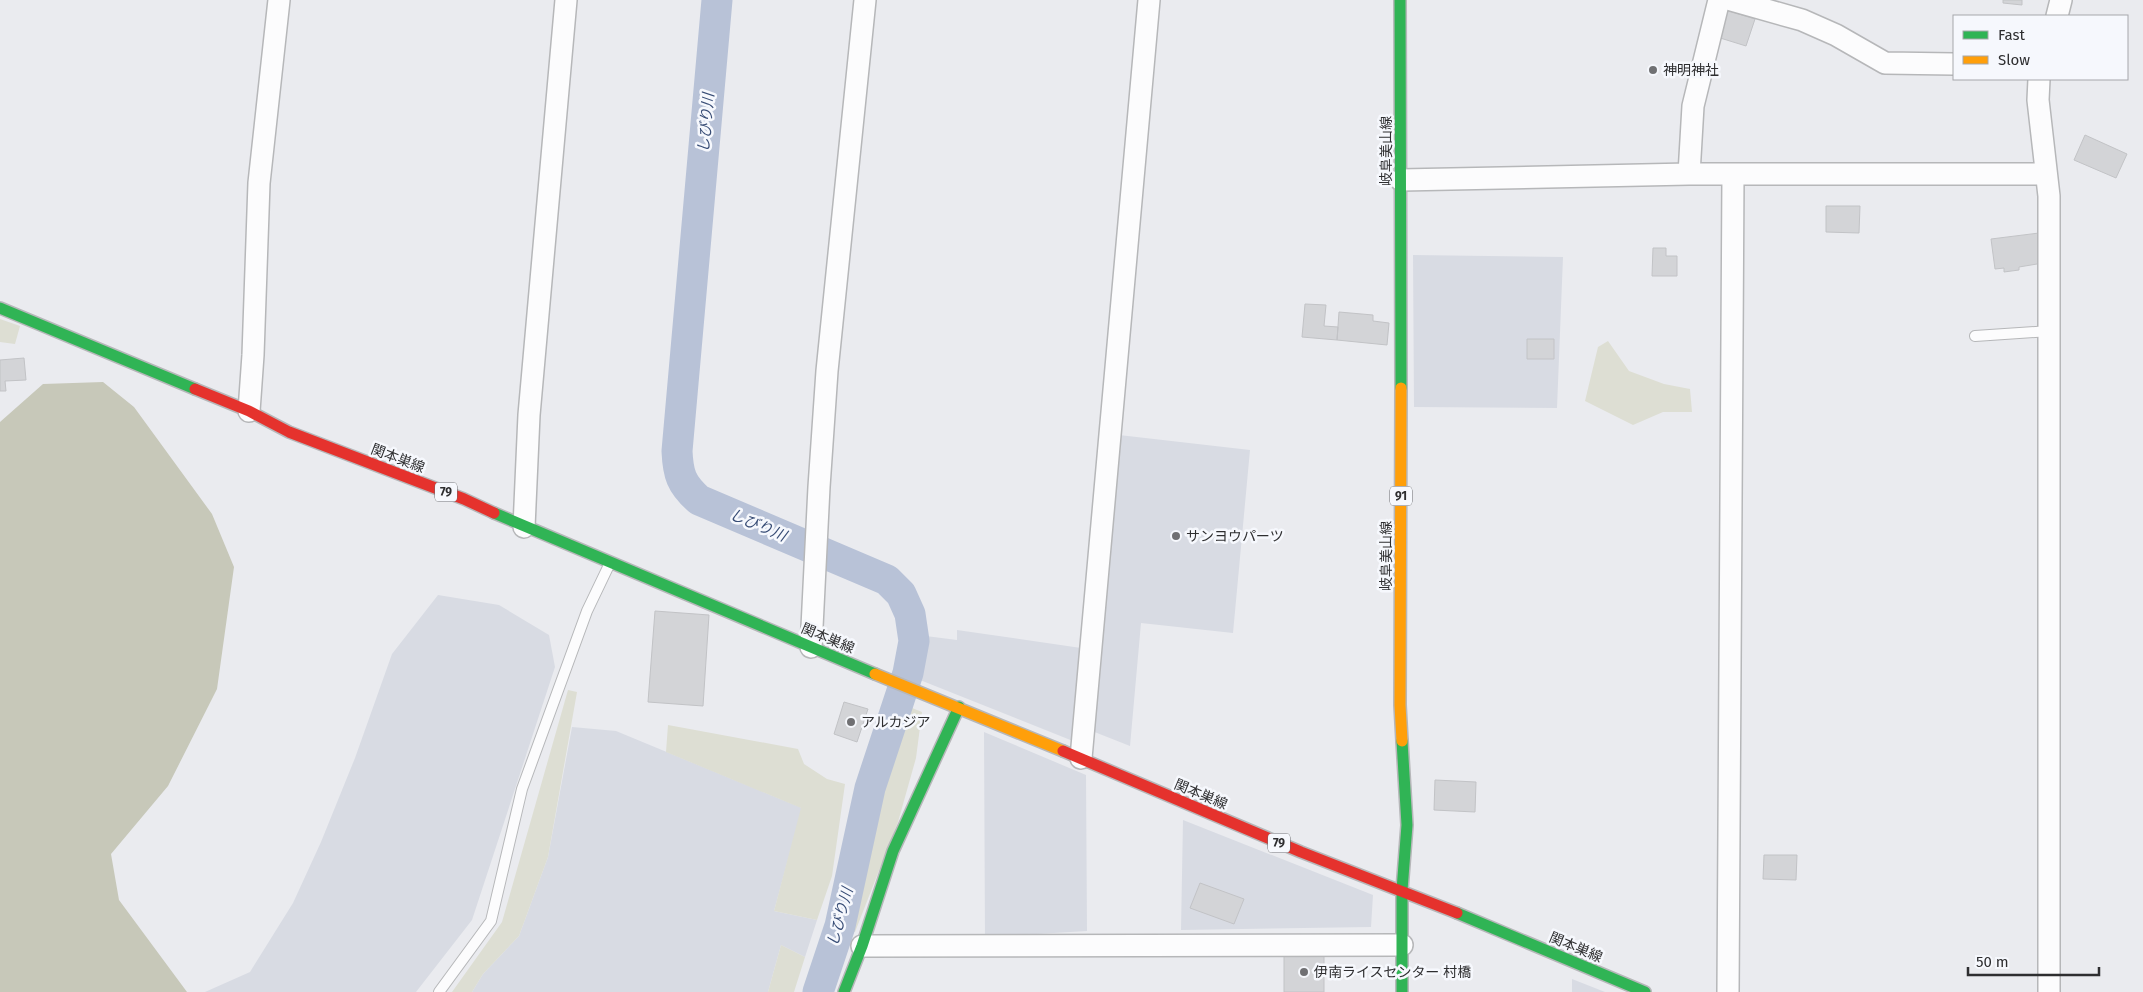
<svg xmlns="http://www.w3.org/2000/svg" width="2143" height="992" viewBox="0 0 2143 992" font-family="'Fira Sans','Noto Sans JP',sans-serif">
	<style>
		.built { fill: #d8dbe3 }
		.green { fill: #ddded3 }
		.forest { fill: #c7c8b9 }
		.lines { fill: none; stroke-linecap: round; stroke-linejoin: round }
		.river { stroke: #b8c2d7; stroke-width: 31 }
		.building { fill: #d3d4d7; stroke: #c2c3c6 }
		.lane-casing { stroke: #b6b7b9; stroke-width: 12 }
		.street-casing { stroke: #b6b7b9; stroke-width: 24 }
		.fast-casing { stroke: #b6b7b9; stroke-width: 14 }
		.slow-casing { stroke: #b6b7b9; stroke-width: 14 }
		.jam-casing { stroke: #b6b7b9; stroke-width: 14 }
		.lane { stroke: #fcfcfd; stroke-width: 10 }
		.street { stroke: #fcfcfd; stroke-width: 21 }
		.fast { stroke: #30b455; stroke-width: 11 }
		.slow { stroke: #ff9f0a; stroke-width: 11 }
		.jam { stroke: #e5322d; stroke-width: 11 }
		.poi-dot { fill: #707073; stroke: #f6f8fd; stroke-width: 2 }
		.labels { text-anchor: middle; stroke-width: 5; stroke-linejoin: round; paint-order: stroke }
		.shield { fill: #f6f8fd; stroke: #6a6b6e; stroke-width: 1 }
		.shield-label { font-size: 12px; font-weight: bold; fill: #2e2e30 }
		.poi-label { font-size: 14px; fill: #2e2e30; stroke: #f6f8fd; text-anchor: start }
		.street-label { font-size: 14px; fill: #2e2e30; stroke: #f6f8fd }
		.water-label { font-size: 15px; font-style: italic; fill: #374c75; stroke: #f6f8fd }
	</style>
	<rect width="100%" height="100%" fill="#eaebef"/>
	<path class="built" d="M1413,255L1563,257L1557,408L1414,407Z
		M1119,435L1250,450L1233,633L1141,623L1130,746L1092,731Z
		M438,595L499,605L549,635L555,667L472,920L416,992H205L250,972L293,903L321,842L355,758L392,654Z
		M957,630L1081,648L1073,741L915,678L918,635L957,640Z
		M572,727L616,731L802,808L774,911L817,920L805,957L781,945L768,992H472L483,974L519,936L548,857Z
		M984,732L1086,775L1087,931L985,937Z
		M1183,820L1373,895L1371,927L1181,930Z
		M1572,979L1605,992H1572Z"/>
	<path class="green" d="M0,319L20,326L15,344L0,342Z
		M1608,341L1629,371L1664,384L1690,389L1692,412H1663L1633,425L1585,401L1598,347Z
		M568,690L577,692L548,857L519,936L483,974L472,992H452L502,922Z
		M902,704L922,712L916,758L898,822L855,932L847,931Z
		M668,725L798,749L804,764L827,779L845,784L832,876L817,920L774,911L801,808L666,752Z
		M781,945L805,957L794,992H768Z"/>
	<path class="forest" d="M103,382L134,407L212,514L234,567L217,689L168,786L111,854L119,900L187,992H0V422L43,384Z"/>
	<g class="lines">
		<path class="river" d="M717,0L677,451C678,474 681,484 699,500L887,580L901,594L910,614L914,641L908,673L870,788L840,926L818,992"/>
	</g>
	<path class="building" d="M2003,0H2022V5L2003,3Z
		M1726,10L1755,19L1746,46L1717,37Z
		M2085,135L2127,154L2116,178L2074,160Z
		M1826,206H1860L1859,233L1826,232Z
		M2039,233L2043,263L2019,267V270L2004,272V268L1995,269L1991,239Z
		M1653,248H1666V256H1677V276H1652Z
		M1305,304L1326,305L1324,326L1338,327L1337,340L1302,337Z
		M1339,312L1373,315V321L1389,323L1387,345L1337,340Z
		M1527,339H1554V359H1527Z
		M24,358L26,380L5,381L6,391H0V360Z
		M655,611L709,615L703,706L648,702Z
		M844,702L868,709L857,742L834,734Z
		M1435,780L1476,782L1475,812L1434,810Z
		M1764,855H1797L1796,880L1763,879Z
		M1200,883L1244,899L1234,924L1190,908Z
		M1284,953H1324V992H1284Z"/>
	<g class="lines">
		<defs>
			<path id="lane" d="M1975,336L2049,331
				M439,992L491,921L522,789L587,611L610,563"/>
			<path id="street" d="M1731,0L1802,20L1836,35L1885,63L1954,64
				M2057,16L2061,0
				M2039,79L2038,100L2049,196V992
				M1689,174L1693,106L1719,0
				M1401,180L1689,174H2046
				M249,411L253,355L259,183L279,0
				M524,527L529,415L566,0
				M811,647L819,487L827,371L865,0
				M1081,758L1149,0
				M862,946L1402,945
				M1728,992L1733,175"/>
			<path id="fast" d="M1400,0L1401,388
				M0,308L195,389
				M494,513L875,674
				M1457,913L1645,992
				M844,992L862,946L893,851L959,707
				M1402,992V890L1407,825L1402,741"/>
			<path id="slow" d="M1401,388L1400,705L1402,741
				M875,674L1063,751"/>
			<path id="jam" d="M195,389L249,411L289,432L464,499L494,513
				M1063,751L1301,852L1457,913"/>
		</defs>
		<use href="#lane" class="lane-casing"/>
		<use href="#street" class="street-casing"/>
		<use href="#fast" class="fast-casing"/>
		<use href="#slow" class="slow-casing"/>
		<use href="#jam" class="jam-casing"/>
		<use href="#lane" class="lane"/>
		<use href="#street" class="street"/>
		<use href="#fast" class="fast"/>
		<use href="#slow" class="slow"/>
		<use href="#jam" class="jam"/>
	</g>
	<g class="poi-dot">
		<circle cx="1653" cy="70" r="5"/>
		<circle cx="1176" cy="536" r="5"/>
		<circle cx="851" cy="722" r="5"/>
		<circle cx="1304" cy="972" r="5"/>
	</g>
	<g class="labels">
		<g class="shield">
			<rect x="435" y="482.5" width="22" height="19" rx="4"/>
			<rect x="1390" y="486.5" width="22" height="19" rx="4"/>
			<rect x="1268" y="833.5" width="22" height="19" rx="4"/>
		</g>
		<g class="shield-label">
			<text x="446" y="496">79</text>
			<text x="1401" y="500">91</text>
			<text x="1279" y="847">79</text>
		</g>
		<g class="poi-label">
			<text x="1663" y="75">神明神社</text>
			<text x="1186" y="541">サンヨウパーツ</text>
			<text x="861" y="727">アルカジア</text>
			<text x="1314" y="977">伊南ライスセンター 村橋</text>
		</g>
		<g class="street-label">
			<text transform="translate(1386 151) rotate(-90)" y="5">岐阜美山線</text>
			<text transform="translate(398 458) rotate(21)" y="5">関本巣線</text>
			<text transform="translate(1386 556) rotate(-90)" y="5">岐阜美山線</text>
			<text transform="translate(828 638) rotate(23)" y="5">関本巣線</text>
			<text transform="translate(1201 794) rotate(23)" y="5">関本巣線</text>
			<text transform="translate(1576 947) rotate(23)" y="5">関本巣線</text>
		</g>
		<g class="water-label">
			<text transform="translate(706 123) rotate(-85)" y="5">しびり川</text>
			<text transform="translate(758 525) rotate(23)" y="5">しびり川</text>
			<text transform="translate(840 917) rotate(-75)" y="5">しびり川</text>
		</g>
	</g>
	<rect x="1953" y="15" width="175" height="65" fill="#f6f8fd" stroke="#a6a7ab"/>
	<rect x="1963" y="31" width="25" height="8" fill="#30b455" stroke="#a6a7ab"/>
	<text x="1998" y="40" font-size="15" fill="#2e2e30">Fast</text>
	<rect x="1963" y="56" width="25" height="8" fill="#ff9f0a" stroke="#a6a7ab"/>
	<text x="1998" y="65" font-size="15" fill="#2e2e30">Slow</text>
	<path d="M1968 967v8h131v-8" fill="none" stroke="#2e2e30" stroke-width="2.5"/>
	<text x="1976" y="967" font-size="15" fill="#2e2e30" stroke="#f6f8fd" stroke-width="4" paint-order="stroke">50 m</text>
</svg>
